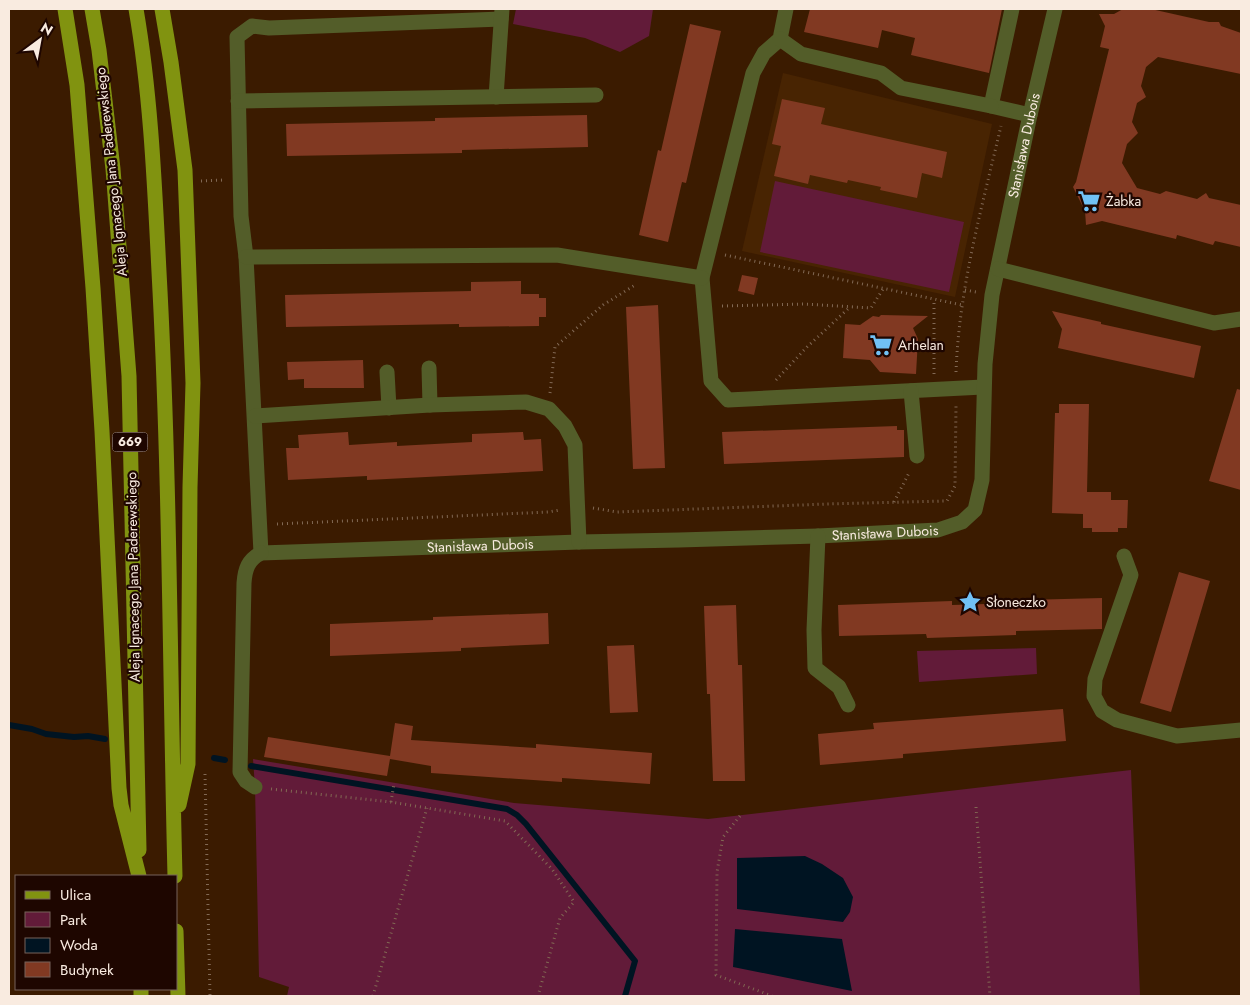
<svg xmlns="http://www.w3.org/2000/svg" width="1250" height="1005" viewBox="0 0 1250 1005" font-family="Jost,sans-serif">
	<style>
		.built { fill: #482402 }
		.green { fill: #621b39 }
		.water { fill: #001422 }
		.lines { fill: none; stroke-linecap: round; stroke-linejoin: round }
		.stream { stroke: #001422; stroke-width: 6 }
		.building { fill: #813922 }
		.path { stroke: #826954; stroke-width: 3; stroke-dasharray: 1 4; stroke-linecap: butt }
		.minor { stroke: #535d29; stroke-width: 15 }
		.major { stroke: #819310; stroke-width: 15 }
		.labels { text-anchor: middle; stroke-width: 4.5; stroke-linejoin: round; paint-order: stroke }
		.shield { fill: #1e0600; stroke: #b7a69d; stroke-width: 1 }
		.shield-label { font-size: 12px; font-weight: bold; fill: #f9ebe0 }
		.street-label { font-size: 14px; fill: #f9ebe0; stroke: #1e0600 }
		.poi-label { font-size: 14px; fill: #f9ebe0; stroke: #1e0600; text-anchor: start }
	</style>
	<rect width="100%" height="100%" fill="#3b1b00"/>
	<path class="built" d="M783,73L992,124L955,297L742,251Z"/>
	<path class="green" d="M516,9H653L649,36L620,52L585,38L513,24Z
		M775,181L964,222L949,292L760,252Z
		M1036,648L1037,674L919,682L917,651Z
		M253,759L514,803L708,819L1131,770L1140,996H287L289,987L259,977L255,787Z"/>
	<path class="water" d="M805,856L822,864L843,878L853,897L850,912L843,922L737,909V858Z
		M735,929L842,939L852,991L733,967Z"/>
	<g class="lines">
		<path class="stream" d="M9,725L32,729L46,734L74,737L88,736L105,739
			M214,758L225,760
			M251,766L507,809L517,815L526,824L635,961L625,996"/>
	</g>
	<path class="building" d="M810,9H1002L989,73L911,55L915,38L882,30L878,48L804,32Z
		M1123,9H1151L1209,22H1219L1221,26L1241,33V74L1158,57L1146,67L1141,86L1146,97L1137,103L1132,122L1138,133L1127,144L1122,163L1137,188L1160,194L1166,191L1197,199L1206,193L1209,198L1241,205V247L1215,241L1213,245L1177,235L1176,239L1102,221L1086,225L1085,211L1073,187L1076,182L1109,49L1100,47L1105,26L1099,14H1114Z
		M690,24L721,31L686,183L682,182L668,242L639,235L658,150L661,151Z
		M782,99L825,108L821,124L947,152L942,178L922,173L917,198L880,190L881,187L848,180L847,183L810,175L808,184L774,176L781,146L772,144Z
		M587,115L588,147L462,150V153L287,156L286,124L435,121V118Z
		M742,275L758,278L754,295L738,291Z
		M521,281V294H539V298H546V317H539V326L459,327V324L286,327L285,295L471,291V282Z
		M658,305L665,468L633,469L626,307Z
		M1052,311L1101,322V324L1201,346L1194,378L1058,348L1062,329Z
		M881,315L928,316L913,328L918,339L916,374L880,372L870,360L843,358L845,324L860,325L873,316L879,317Z
		M363,360L364,388H304V379L288,380L287,362Z
		M1237,389L1241,390V490L1209,481Z
		M1059,404H1089L1087,492H1111V500H1128L1127,528H1118V532H1092V528H1083V514L1052,513L1055,413H1059Z
		M897,426V430H904V457L724,464L722,432Z
		M348,432L349,445L397,442V446L472,442V434L523,432L524,440L541,439L543,471L367,480V476L288,480L286,448H299L298,435Z
		M1179,572L1210,581L1171,712L1140,703Z
		M1102,598V629L1016,631V635L927,638L926,634L839,636L838,605L952,601V605L986,604V601Z
		M736,605L738,665H742L745,781H713L710,694H707L704,606Z
		M548,613L549,644L461,648V651L330,656V624L433,620V617Z
		M634,645L638,712L610,713L607,646Z
		M1063,709L1066,741L903,754V758L820,765L818,734L874,729L873,723Z
		M395,723L413,726L411,740L536,748V744L652,753L650,784L562,778V782L431,773V766L390,759L387,776L264,757L268,737L390,756Z"/>
	<g class="lines">
		<path class="path" d="M201,181L224,180
			M725,255L962,305
			M965,290L976,292
			M722,306L804,304L871,308L883,289
			M956,372C959,288 982,207 1001,126
			M934,374V300
			M776,380L807,347L850,307
			M550,393L555,347L603,305L635,285
			M894,502L910,471
			M593,508L617,512L827,504L947,501L955,486L956,406
			M277,524L548,512L560,510
			M205,774L210,996
			M271,789L391,802L505,821L552,869L574,902L560,918L538,996
			M391,802L394,784
			M976,807L990,996
			M740,816L723,837L717,872L716,975L772,996
			M373,996L427,808"/>
		<g class="minor">
			<path d="M786,9L780,39L764,53L753,73L702,278L711,381L728,400L983,387"/>
			<path d="M1012,9L991,106L1030,115"/>
			<path id="s1" d="M501,19L269,28L252,26L237,37L241,216L246,257L261,553L579,542L679,540L818,536L938,530L962,522L975,510L982,480L985,364L992,295L1030,115L1055,9"/>
			<path d="M780,39L801,54L881,73L901,88L991,106"/>
			<path d="M496,97L502,9"/>
			<path d="M238,101L596,95"/>
			<path d="M246,257L557,255L702,278"/>
			<path d="M998,269L1214,323L1241,319"/>
			<path d="M429,368L430,405"/>
			<path d="M387,372L389,408"/>
			<path d="M911,391L917,456"/>
			<path d="M255,416L430,405L526,402L549,409L565,426L575,445L579,542"/>
			<path d="M818,536L814,630L815,668L839,687L848,705"/>
			<path d="M1124,556L1131,575L1095,679L1094,696L1102,711L1117,720L1177,736L1241,730"/>
			<path d="M255,787L246,781L240,772L244,583C245,569 248,560 261,553"/>
		</g>
		<path class="major" d="M65,9L77,85L93,288L102,431L119,788L121,805L139,876
			M92,9L99,50L113,169L129,376L139,850
			M136,9C152,102 155,197 160,291C170,486 170,681 175,876
			M162,9L171,62L185,170L193,383L190,487L188,764L179,805
			M176,931L178,996
			M141,989V996"/>
	</g>
	<defs>
		<symbol id="supermarket-bare" viewBox="-9 -9 18 18"><path d="M-6-5.5h2.5l.6 2H6L4.5 2H-2.5L-4.4-4H-6ZM-1.5 3.2a1.3 1.3 0 1 0 .1 0ZM3 3.2a1.3 1.3 0 1 0 .1 0Z" fill="#71c1f5" stroke="#1e0600" stroke-width="2.5" paint-order="stroke"/></symbol>
		<symbol id="sight-bare" viewBox="-9 -9 18 18"><path d="M0-6L1.8-2.2L6-1.7L2.9 1.2L3.7 5.4L0 3.3L-3.7 5.4L-2.9 1.2L-6-1.7L-1.8-2.2Z" fill="#71c1f5" stroke="#1e0600" stroke-width="2.5" paint-order="stroke"/></symbol>
	</defs>
	<g fill-rule="evenodd">
		<use href="#supermarket-bare" x="1073" y="185" width="32" height="32"/>
		<use href="#supermarket-bare" x="865" y="329" width="32" height="32"/>
		<use href="#sight-bare" x="954" y="586" width="32" height="32"/>
	</g>
	<g class="labels">
		<rect class="shield" x="112.5" y="432.5" width="35" height="19" rx="4"/>
		<g class="shield-label">
			<text x="130" y="446">669</text>
		</g>
		<g class="street-label">
			<text dy="5" stroke="none"><textPath href="#s1" startOffset="1874">Stanisława Dubois</textPath></text>
			<text transform="translate(111 172) rotate(-96)" y="5">Aleja Ignacego Jana Paderewskiego</text>
			<text dy="5" stroke="none"><textPath href="#s1" startOffset="1409">Stanisława Dubois</textPath></text>
			<text dy="5" stroke="none"><textPath href="#s1" startOffset="1004">Stanisława Dubois</textPath></text>
			<text transform="translate(133 577) rotate(-91)" y="5">Aleja Ignacego Jana Paderewskiego</text>
		</g>
		<g class="poi-label">
			<text x="1106" y="206">Żabka</text>
			<text x="898" y="350">Arhelan</text>
			<text x="986" y="607">Słoneczko</text>
		</g>
	</g>
	<rect width="1250" height="1005" fill="none" stroke="#f9ebe0" stroke-width="20"/>
	<rect x="15" y="875" width="162" height="115" fill="#1e0600" stroke="#76625a"/>
	<rect x="25" y="891" width="25" height="8" fill="#819310" stroke="#76625a"/>
	<text x="60" y="900" font-size="15" fill="#f9ebe0">Ulica</text>
	<rect x="25" y="912" width="25" height="15" fill="#621b39" stroke="#76625a"/>
	<text x="60" y="925" font-size="15" fill="#f9ebe0">Park</text>
	<rect x="25" y="938" width="25" height="15" fill="#001422" stroke="#76625a"/>
	<text x="60" y="950" font-size="15" fill="#f9ebe0">Woda</text>
	<rect x="25" y="962" width="25" height="15" fill="#813922" stroke="#76625a"/>
	<text x="60" y="975" font-size="15" fill="#f9ebe0">Budynek</text>
	<g transform="translate(40 40) rotate(32)" stroke="#1e0600" stroke-width="4" paint-order="stroke">
	<path d="M0-4L9 19L0 12L-9 19Z" fill="#f9ebe0"/>
	<text y="-8" font-size="14" font-weight="bold" text-anchor="middle" fill="#f9ebe0">N</text>
	</g>
</svg>
